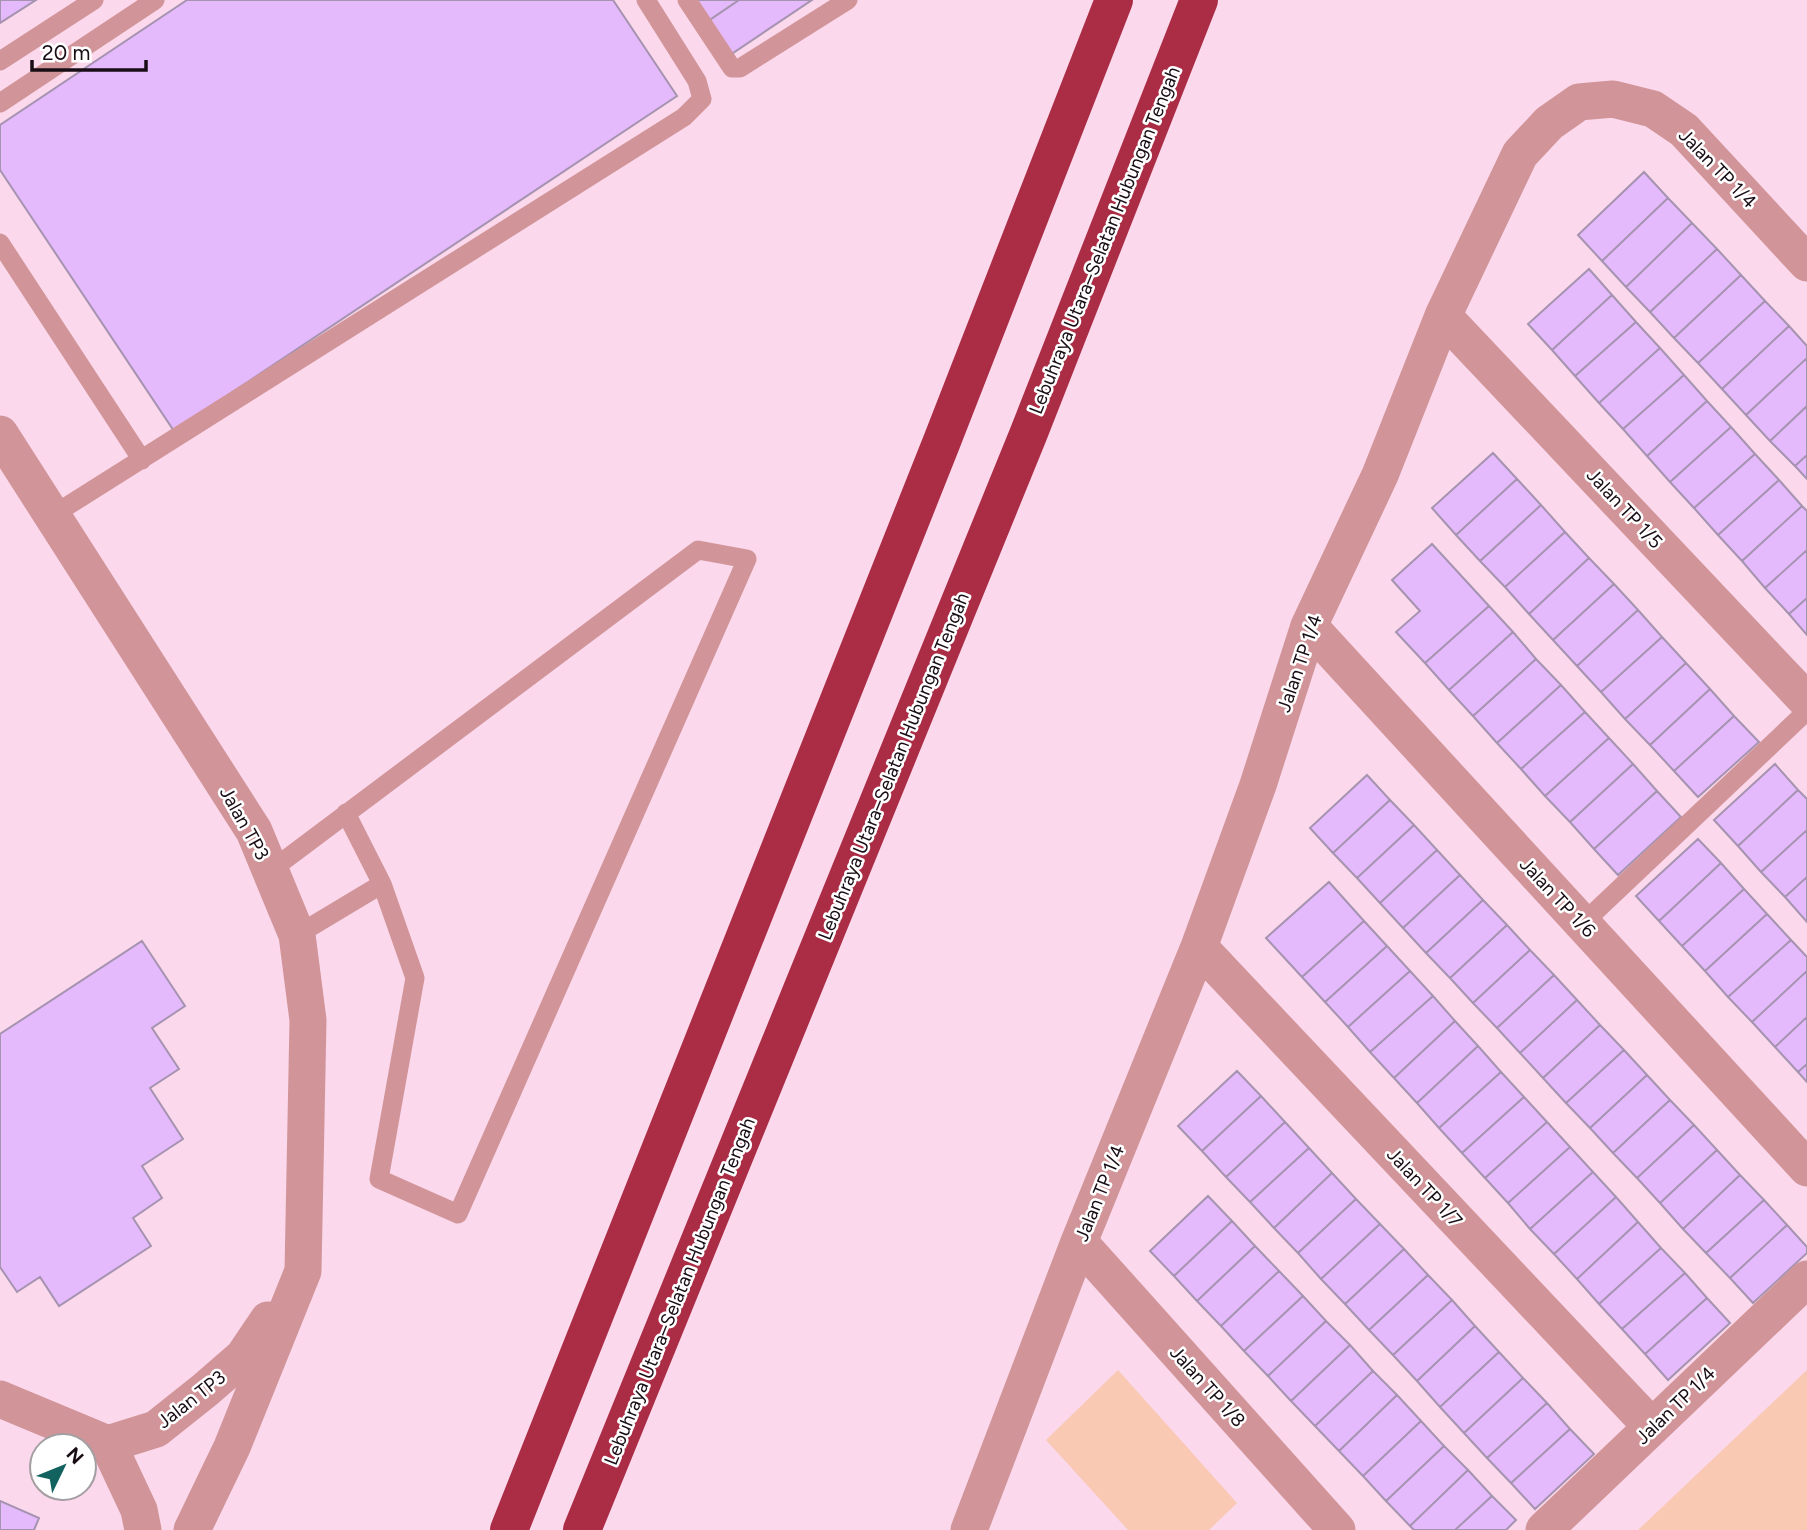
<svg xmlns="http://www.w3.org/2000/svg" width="1807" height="1530" viewBox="0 0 1807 1530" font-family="Figtree,sans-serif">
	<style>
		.green { fill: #f9c9b4 }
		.building { fill: #e5bafd; stroke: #a593b0; stroke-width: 2 }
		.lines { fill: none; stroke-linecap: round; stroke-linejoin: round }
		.lane { stroke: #d19599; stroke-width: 19 }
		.street { stroke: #d19599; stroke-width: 37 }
		.highway { stroke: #aa2c45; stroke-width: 38 }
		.labels { text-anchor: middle; stroke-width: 5; stroke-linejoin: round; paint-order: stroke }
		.street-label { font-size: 19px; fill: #180d14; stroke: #fff }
	</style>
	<rect width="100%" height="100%" fill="#fbd8ec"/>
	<path class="green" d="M1118,1370L1237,1503L1209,1530H1128L1046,1440Z
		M1807,1370V1530H1638Z"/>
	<path class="building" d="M0,0H36L0,23Z
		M187,0H613L677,96L174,431L0,170V125Z
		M693,0H739L708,21Z
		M739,0H812L730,55L708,21Z
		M1644,172L1668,198L1602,261L1578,235Z
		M1668,198L1692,223L1626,287L1602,261Z
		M1692,223L1717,249L1650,312L1626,287Z
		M1717,249L1741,275L1674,338L1650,312Z
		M1589,269L1612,295L1552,350L1528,324Z
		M1741,275L1765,301L1698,363L1674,338Z
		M1612,295L1636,322L1575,376L1552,350Z
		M1765,301L1789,326L1722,389L1698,363Z
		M1636,322L1660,348L1599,403L1575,376Z
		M1789,326L1807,346V358L1746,415L1722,389Z
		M1660,348L1684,375L1623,429L1599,403Z
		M1807,358V406L1770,441L1746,415Z
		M1684,375L1707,401L1647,456L1623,429Z
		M1707,401L1731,427L1670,482L1647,456Z
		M1807,406V455L1795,466L1770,441Z
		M1731,427L1755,454L1694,508L1670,482Z
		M1493,453L1517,479L1456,535L1432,508Z
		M1755,454L1779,480L1718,535L1694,508Z
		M1807,455V479L1795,466Z
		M1517,479L1541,505L1480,561L1456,535Z
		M1779,480L1802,506L1742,561L1718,535Z
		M1541,505L1565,532L1505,587L1480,561Z
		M1802,506L1807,511V550L1765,588L1742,561Z
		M1565,532L1589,558L1529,614L1505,587Z
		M1432,544L1489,606L1425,663L1396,632L1420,611L1392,580Z
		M1807,550V598L1789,614L1765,588Z
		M1589,558L1614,584L1553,640L1529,614Z
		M1614,584L1638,610L1577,666L1553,640Z
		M1807,598V635L1789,614Z
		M1489,606L1513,632L1449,690L1425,663Z
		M1638,610L1662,637L1601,692L1577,666Z
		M1513,632L1536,659L1473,716L1449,690Z
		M1662,637L1686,663L1625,719L1601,692Z
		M1536,659L1561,685L1497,743L1473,716Z
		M1686,663L1710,689L1650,745L1625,719Z
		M1561,685L1585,712L1521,769L1497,743Z
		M1710,689L1734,716L1674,771L1650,745Z
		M1585,712L1609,738L1545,796L1521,769Z
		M1734,716L1759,742L1698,797L1674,771Z
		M1609,738L1633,764L1570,822L1545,796Z
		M1633,764L1657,791L1594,849L1570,822Z
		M1775,764L1798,790L1738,846L1714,820Z
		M1367,775L1390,800L1333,853L1310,828Z
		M1798,790L1807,799V830L1761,872L1738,846Z
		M1657,791L1681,817L1618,875L1594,849Z
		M1390,800L1414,825L1357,878L1333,853Z
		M1414,825L1437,850L1380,903L1357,878Z
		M1807,830V877L1785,897L1761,872Z
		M1698,839L1721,863L1659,921L1636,896Z
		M1437,850L1460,875L1403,928L1380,903Z
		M1721,863L1744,889L1682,946L1659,921Z
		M1460,875L1483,900L1426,953L1403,928Z
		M1807,877V922L1785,897Z
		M1329,882L1364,921L1302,977L1266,938Z
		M1744,889L1767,914L1705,971L1682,946Z
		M1483,900L1507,925L1450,978L1426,953Z
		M1767,914L1791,940L1728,997L1705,971Z
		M1364,921L1387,946L1325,1002L1302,977Z
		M1507,925L1530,950L1473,1003L1450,978Z
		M1791,940L1807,957V971L1752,1022L1728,997Z
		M142,941L185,1006L152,1028L179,1069L150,1088L183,1139L142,1166L162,1198L133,1218L151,1246L59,1306L40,1277L17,1292L0,1267V1034Z
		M1387,946L1410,971L1348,1027L1325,1002Z
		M1530,950L1554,975L1497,1028L1473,1003Z
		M1410,971L1433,996L1370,1052L1348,1027Z
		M1807,971V1017L1775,1047L1752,1022Z
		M1554,975L1577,1000L1520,1053L1497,1028Z
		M1433,996L1455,1021L1394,1078L1370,1052Z
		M1577,1000L1600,1025L1543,1078L1520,1053Z
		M1807,1017V1064L1798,1072L1775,1047Z
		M1455,1021L1478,1046L1417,1103L1394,1078Z
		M1600,1025L1624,1050L1566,1103L1543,1078Z
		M1478,1046L1501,1072L1439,1128L1417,1103Z
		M1624,1050L1647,1075L1590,1128L1566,1103Z
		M1807,1064V1082L1798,1072Z
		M1237,1071L1261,1096L1202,1151L1178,1126Z
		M1501,1072L1524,1097L1462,1153L1439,1128Z
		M1647,1075L1670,1100L1613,1153L1590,1128Z
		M1261,1096L1285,1122L1226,1177L1202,1151Z
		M1524,1097L1547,1122L1485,1178L1462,1153Z
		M1670,1100L1694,1125L1637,1178L1613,1153Z
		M1285,1122L1309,1148L1250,1202L1226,1177Z
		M1547,1122L1570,1147L1508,1203L1485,1178Z
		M1694,1125L1717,1150L1660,1203L1637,1178Z
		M1570,1147L1593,1172L1530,1229L1508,1203Z
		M1309,1148L1332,1173L1274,1228L1250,1202Z
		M1717,1150L1740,1175L1683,1229L1660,1203Z
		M1593,1172L1616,1197L1554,1254L1530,1229Z
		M1332,1173L1356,1199L1298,1253L1274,1228Z
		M1740,1175L1764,1200L1706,1253L1683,1229Z
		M1208,1196L1232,1221L1174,1276L1150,1251Z
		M1616,1197L1638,1222L1577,1279L1554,1254Z
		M1356,1199L1380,1224L1321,1279L1298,1253Z
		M1764,1200L1787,1225L1730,1278L1706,1253Z
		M1232,1221L1255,1246L1197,1301L1174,1276Z
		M1638,1222L1661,1248L1599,1304L1577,1279Z
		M1380,1224L1404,1249L1345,1304L1321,1279Z
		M1787,1225L1807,1247V1253L1753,1303L1730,1278Z
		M1255,1246L1279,1271L1221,1326L1197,1301Z
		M1661,1248L1685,1273L1622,1329L1599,1304Z
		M1404,1249L1428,1275L1369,1330L1345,1304Z
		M1279,1271L1303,1296L1244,1351L1221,1326Z
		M1685,1273L1707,1298L1645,1354L1622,1329Z
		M1428,1275L1452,1300L1393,1355L1369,1330Z
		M1303,1296L1326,1321L1268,1376L1244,1351Z
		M1707,1298L1730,1323L1668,1380L1645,1354Z
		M1452,1300L1475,1326L1417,1381L1393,1355Z
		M1326,1321L1350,1345L1291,1401L1268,1376Z
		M1475,1326L1499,1352L1440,1407L1417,1381Z
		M1350,1345L1373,1371L1315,1426L1291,1401Z
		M1499,1352L1523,1378L1464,1433L1440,1407Z
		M1373,1371L1397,1395L1339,1451L1315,1426Z
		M1523,1378L1547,1403L1487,1458L1464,1433Z
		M1397,1395L1421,1421L1363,1476L1339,1451Z
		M1547,1403L1570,1429L1511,1483L1487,1458Z
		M1421,1421L1444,1446L1386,1501L1363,1476Z
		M1570,1429L1594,1454L1535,1509L1511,1483Z
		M1444,1446L1468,1470L1410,1526L1386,1501Z
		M1468,1470L1492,1496L1455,1530H1414L1410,1526Z
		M1492,1496L1516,1520L1506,1530H1455Z
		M0,1501L39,1518L34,1530H0Z"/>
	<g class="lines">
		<path class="lane" d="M687,0L732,68H740L848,0
			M0,61L94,0
			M0,103L155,0
			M0,243L142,460
			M53,515L684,117L702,99L697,81L646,0
			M346,813L382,884
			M270,871L698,550L747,559L458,1214L379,1179L415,978L382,884L297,935
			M1582,924L1807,711"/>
		<path class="street" d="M1443,316L1807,701
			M0,434L254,831L297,935L308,1020L303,1271L232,1447L192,1530
			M1309,626L1807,1168
			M1199,947L1652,1427
			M1079,1242L1337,1530
			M0,1399L108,1444L156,1429L205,1390L243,1357L268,1320
			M108,1444L139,1510L143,1530
			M969,1530L1079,1242L1199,947L1258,785L1309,626L1380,475L1443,316L1520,154L1549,123L1579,102L1613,99L1653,109L1684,130L1807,263
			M1544,1530L1807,1279"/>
		<path class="highway" d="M509,1530L942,441L1114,0
			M582,1530L1028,435L1199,0"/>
	</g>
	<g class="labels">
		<g class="street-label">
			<text transform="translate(1718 168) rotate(46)" y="7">Jalan TP 1/4</text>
			<text transform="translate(1104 240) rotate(-68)" y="7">Lebuhraya Utara–Selatan Hubungan Tengah</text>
			<text transform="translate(1625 508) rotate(47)" y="7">Jalan TP 1/5</text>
			<text transform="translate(1299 663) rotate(-71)" y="7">Jalan TP 1/4</text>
			<text transform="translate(893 766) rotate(-68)" y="7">Lebuhraya Utara–Selatan Hubungan Tengah</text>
			<text transform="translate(245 823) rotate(61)" y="7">Jalan TP3</text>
			<text transform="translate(1558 897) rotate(47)" y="7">Jalan TP 1/6</text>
			<text transform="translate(1425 1187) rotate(47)" y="7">Jalan TP 1/7</text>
			<text transform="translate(1099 1193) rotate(-68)" y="7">Jalan TP 1/4</text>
			<text transform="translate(679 1291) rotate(-68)" y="7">Lebuhraya Utara–Selatan Hubungan Tengah</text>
			<text transform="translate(1208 1386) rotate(48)" y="7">Jalan TP 1/8</text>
			<text transform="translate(191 1399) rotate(-38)" y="7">Jalan TP3</text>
			<text transform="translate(1675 1405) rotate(-44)" y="7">Jalan TP 1/4</text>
		</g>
	</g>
	<g transform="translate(63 1467) rotate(47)"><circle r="33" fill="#ffffff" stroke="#a39ea1" stroke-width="2"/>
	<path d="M0-5L12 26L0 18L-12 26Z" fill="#126260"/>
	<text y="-10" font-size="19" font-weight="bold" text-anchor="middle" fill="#180d14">N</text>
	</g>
	<path d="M32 60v10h114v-10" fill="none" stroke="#180d14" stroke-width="3.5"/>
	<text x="42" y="60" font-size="21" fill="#180d14" stroke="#ffffff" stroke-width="5" paint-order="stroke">20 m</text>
</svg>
